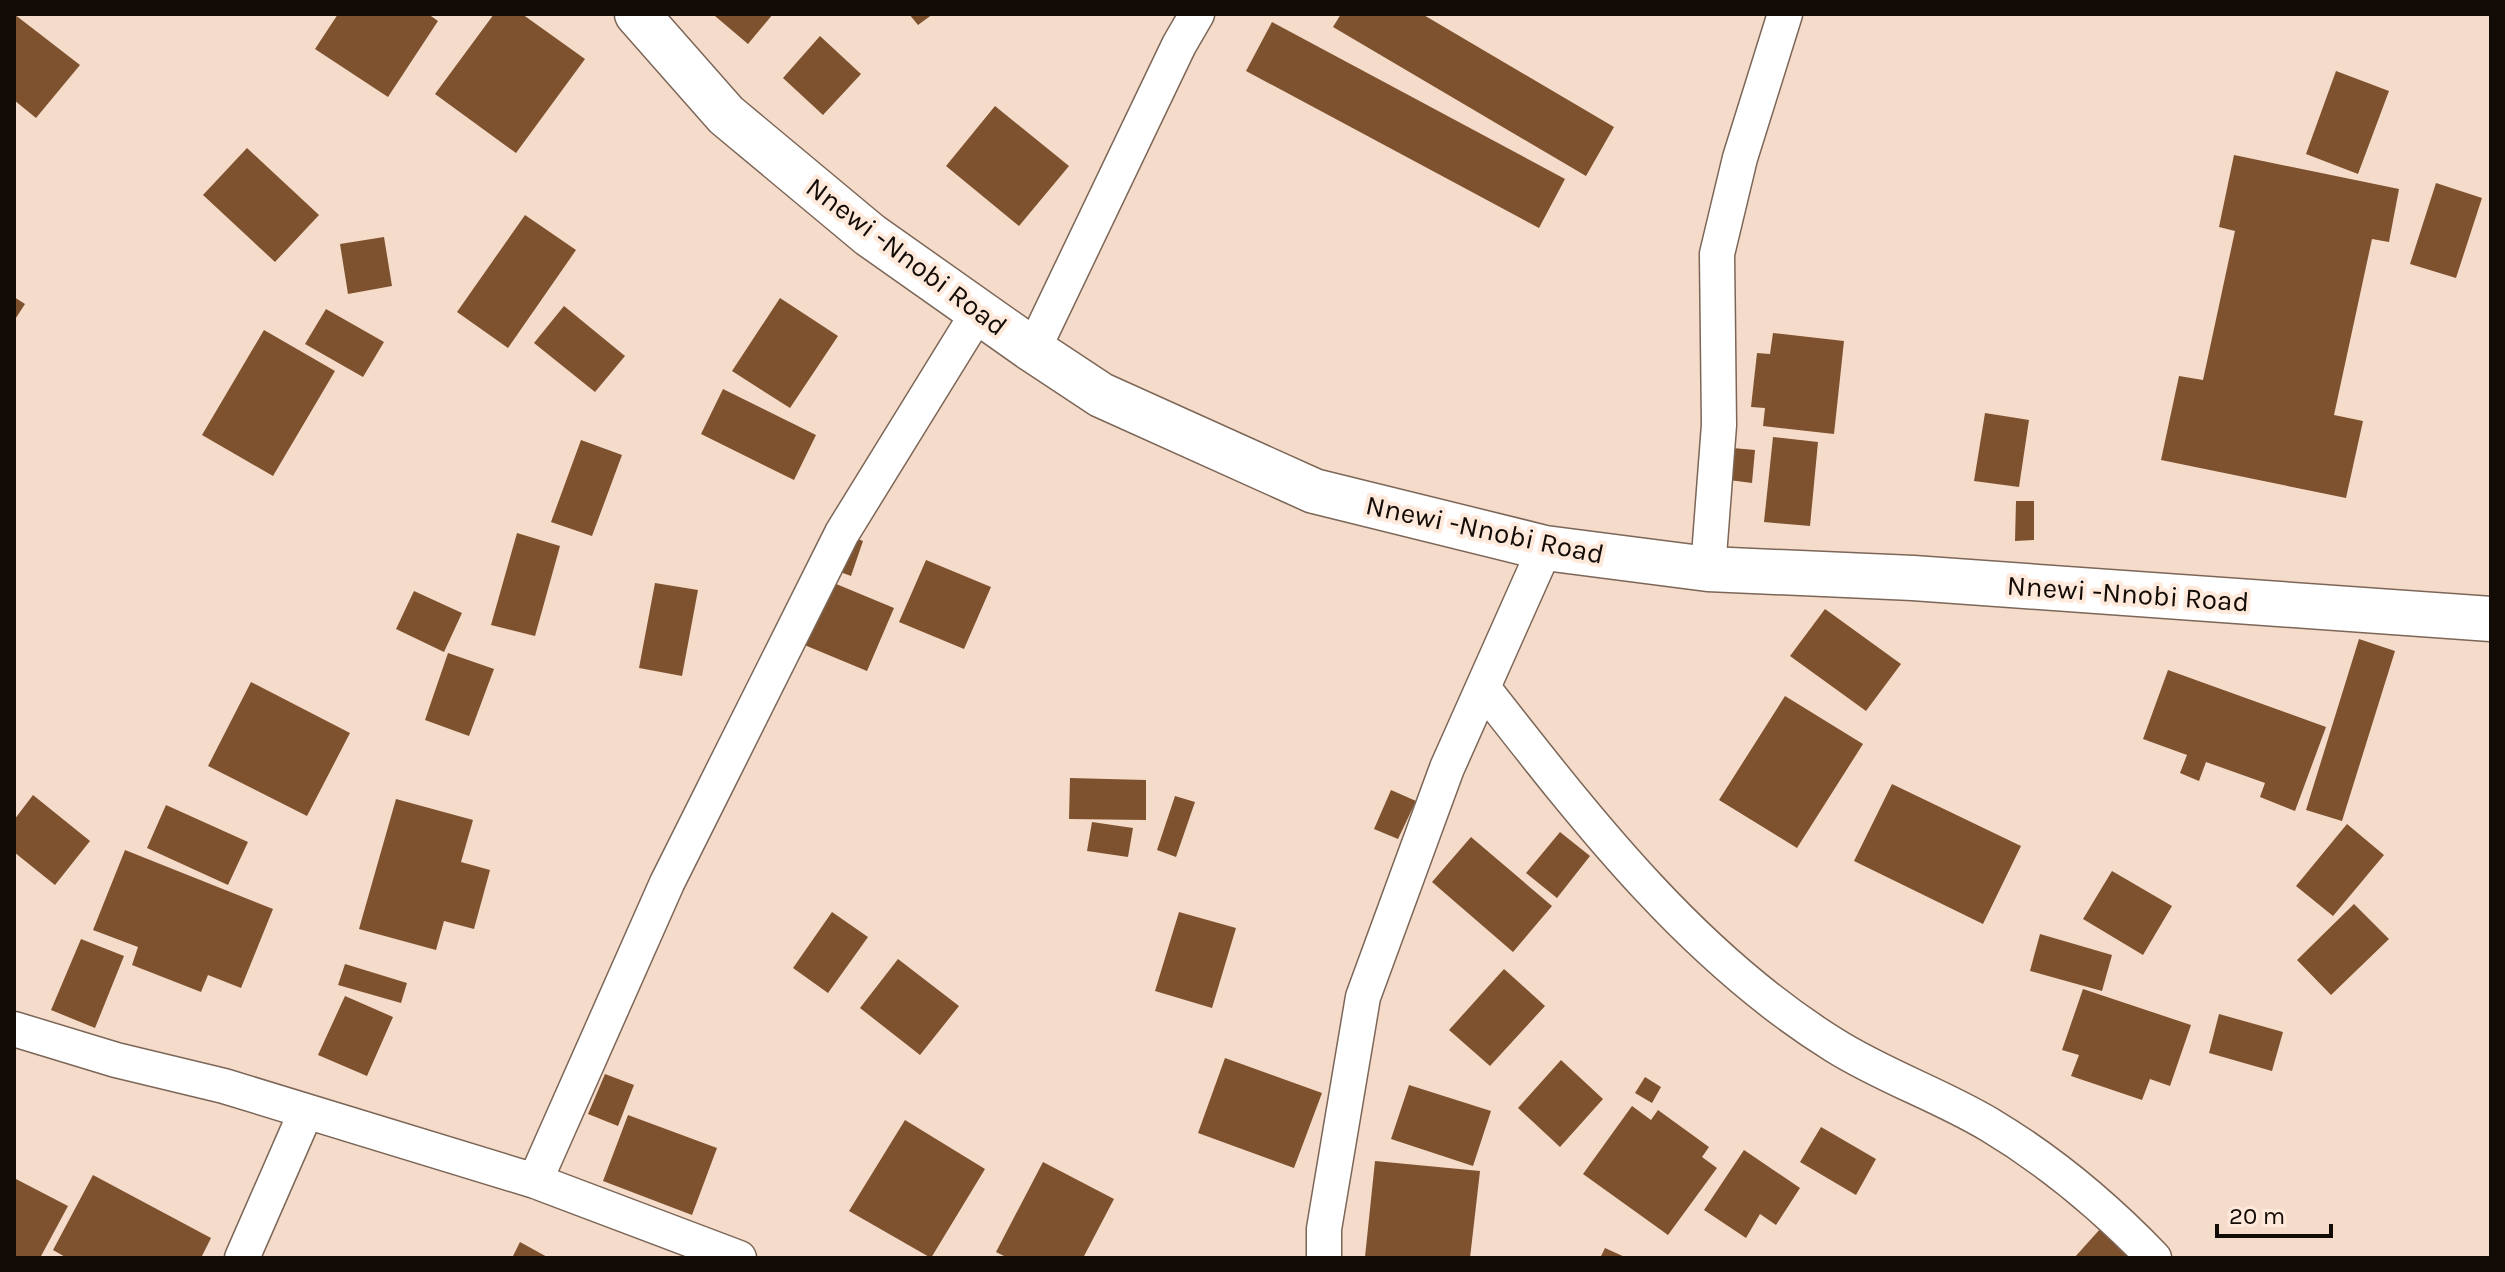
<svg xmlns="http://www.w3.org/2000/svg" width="2505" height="1272" viewBox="0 0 2505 1272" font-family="Karla,sans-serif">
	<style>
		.building { fill: #7f522f }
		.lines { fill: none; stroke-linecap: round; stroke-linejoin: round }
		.street-casing { stroke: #7c6657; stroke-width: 37 }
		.secondary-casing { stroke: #7c6657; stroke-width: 47 }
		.street { stroke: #fff; stroke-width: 34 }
		.secondary { stroke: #fff; stroke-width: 44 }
		.labels { text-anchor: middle; stroke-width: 8; stroke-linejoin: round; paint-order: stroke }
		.street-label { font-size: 28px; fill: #130b06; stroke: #fee9db }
	</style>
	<rect width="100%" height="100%" fill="#f5dbc9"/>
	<path class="building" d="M14,14L80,65L36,118L14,100Z
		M338,14H428L438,21L388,97L315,49Z
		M494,14H522L585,59L516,153L435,94Z
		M717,14H773L748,44L715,16Z
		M909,14H933L918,25Z
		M1341,14H1422L1614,127L1586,176L1333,27Z
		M1272,22L1565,179L1539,228L1246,71Z
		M820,36L861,74L823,115L783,78Z
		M2336,71L2389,91L2358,174L2306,154Z
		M995,106L1069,166L1019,226L946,166Z
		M247,148L319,215L275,262L203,195Z
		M2234,155L2399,189L2389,242L2372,239L2334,415L2363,421L2346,498L2161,460L2179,376L2203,380L2235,231L2219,227Z
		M2436,183L2482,198L2456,278L2410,264Z
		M525,215L576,250L508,348L457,312Z
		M384,237L392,286L348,294L340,244Z
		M14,297L25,304L14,321Z
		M780,298L838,336L790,408L732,371Z
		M564,306L625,356L595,392L534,343Z
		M326,309L384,342L363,377L305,344Z
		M264,330L335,371L273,476L202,435Z
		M1773,333L1844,341L1834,434L1763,426L1765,408L1751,407L1757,353L1770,354Z
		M723,389L816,435L794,480L701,434Z
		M1985,413L2029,420L2019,487L1974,481Z
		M1773,437L1818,442L1810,526L1764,522Z
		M581,440L622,455L592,536L551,522Z
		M1733,448L1755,450L1752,483L1729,480Z
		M2016,501H2034V540L2015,541Z
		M517,533L560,546L535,636L491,625Z
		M845,534L863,541L851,576L832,569Z
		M926,560L991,587L964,649L899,622Z
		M829,581L894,608L867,671L802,644Z
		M655,583L698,590L682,676L639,668Z
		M414,591L462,613L444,652L396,629Z
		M1825,609L1901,664L1866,711L1790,656Z
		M2359,639L2395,651L2342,821L2306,810Z
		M448,653L494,669L469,736L425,720Z
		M2168,670L2326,727L2295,811L2260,797L2265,783L2206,762L2199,781L2180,773L2187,755L2143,739Z
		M251,682L350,733L307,816L208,766Z
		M1785,696L1863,744L1797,848L1719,800Z
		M1070,778L1146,780V820L1069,819Z
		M1892,784L2021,846L1983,924L1854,861Z
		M1391,790L1416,801L1398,839L1374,829Z
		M33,795L90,841L55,885L14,852V820Z
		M1175,796L1195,802L1176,857L1157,850Z
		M396,799L473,820L461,862L490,870L474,929L444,921L436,950L359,929Z
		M166,805L248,842L228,885L147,848Z
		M1092,822L1133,828L1128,857L1087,851Z
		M2347,824L2384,855L2333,916L2296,886Z
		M1560,832L1590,856L1557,898L1526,873Z
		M1471,837L1552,906L1513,952L1432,882Z
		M125,850L273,909L241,988L208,975L201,992L132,965L138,947L93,930Z
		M2112,871L2172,906L2143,955L2083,919Z
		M2354,904L2389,939L2331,995L2297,960Z
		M832,912L868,937L828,993L793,968Z
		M1179,912L1236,928L1212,1008L1155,991Z
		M2040,934L2112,955L2102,991L2030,971Z
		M81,939L124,956L95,1028L51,1010Z
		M898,959L959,1006L920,1055L860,1008Z
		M345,964L407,983L401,1003L338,985Z
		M1504,969L1545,1006L1490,1066L1449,1030Z
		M2083,989L2191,1025L2170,1086L2150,1079L2142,1100L2071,1076L2079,1055L2062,1050Z
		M345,996L393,1017L367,1076L318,1055Z
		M2219,1014L2283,1032L2272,1071L2209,1053Z
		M1225,1058L1322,1093L1294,1168L1198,1133Z
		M1561,1060L1603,1099L1560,1147L1518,1108Z
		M605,1074L634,1085L618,1126L588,1114Z
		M1645,1077L1661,1087L1652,1103L1635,1093Z
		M1409,1085L1491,1111L1473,1166L1391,1139Z
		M1632,1106L1651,1120L1658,1110L1709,1147L1702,1157L1717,1168L1668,1235L1583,1174Z
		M628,1115L717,1148L692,1215L603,1181Z
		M905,1120L985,1169L931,1258L849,1211Z
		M1821,1127L1876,1159L1856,1195L1800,1162Z
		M1744,1150L1800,1188L1776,1225L1760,1214L1746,1238L1704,1210Z
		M1375,1161L1480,1171L1470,1258L1365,1257Z
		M1043,1162L1114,1199L1083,1258H1008L996,1252Z
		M93,1175L211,1238L201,1258H67L53,1250Z
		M14,1178L68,1206L40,1258H14Z
		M2101,1228L2134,1258H2074Z
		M520,1242L549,1258H512Z
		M1605,1248L1627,1258H1600Z"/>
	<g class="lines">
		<defs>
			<path id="street" d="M1033,350L1179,45L1197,14
				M1708,569L1719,425L1717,254L1740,158L1785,14
				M1484,689C1586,819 1691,956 1834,1045C1883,1076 1940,1095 1990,1125C2050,1161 2106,1208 2154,1258
				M14,1029L116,1060L224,1086L535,1181L739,1258
				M535,1181L667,883L842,533L979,311
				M242,1258L305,1114
				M1324,1258V1229L1363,997L1447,768L1545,548"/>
			<path id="secondary" d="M637,14L726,115L870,235L1033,350L1101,395L1314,491L1545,548L1708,569L1913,578L2491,619"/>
		</defs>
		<use href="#street" class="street-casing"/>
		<use href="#secondary" class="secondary-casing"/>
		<use href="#street" class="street"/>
		<use href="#secondary" class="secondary"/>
	</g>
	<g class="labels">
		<g class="street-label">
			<text transform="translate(907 256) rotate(37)" y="10">Nnewi -Nnobi Road</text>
			<text transform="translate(1485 529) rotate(12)" y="10">Nnewi -Nnobi Road</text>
			<text transform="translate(2128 593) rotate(4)" y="10">Nnewi -Nnobi Road</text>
		</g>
	</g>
	<rect width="2505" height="1272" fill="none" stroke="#130b06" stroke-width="32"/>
	<path d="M2217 1224v12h114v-12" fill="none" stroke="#130b06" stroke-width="4"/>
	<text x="2229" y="1224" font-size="24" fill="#130b06" stroke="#fee9db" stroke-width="6" paint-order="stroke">20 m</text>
</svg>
